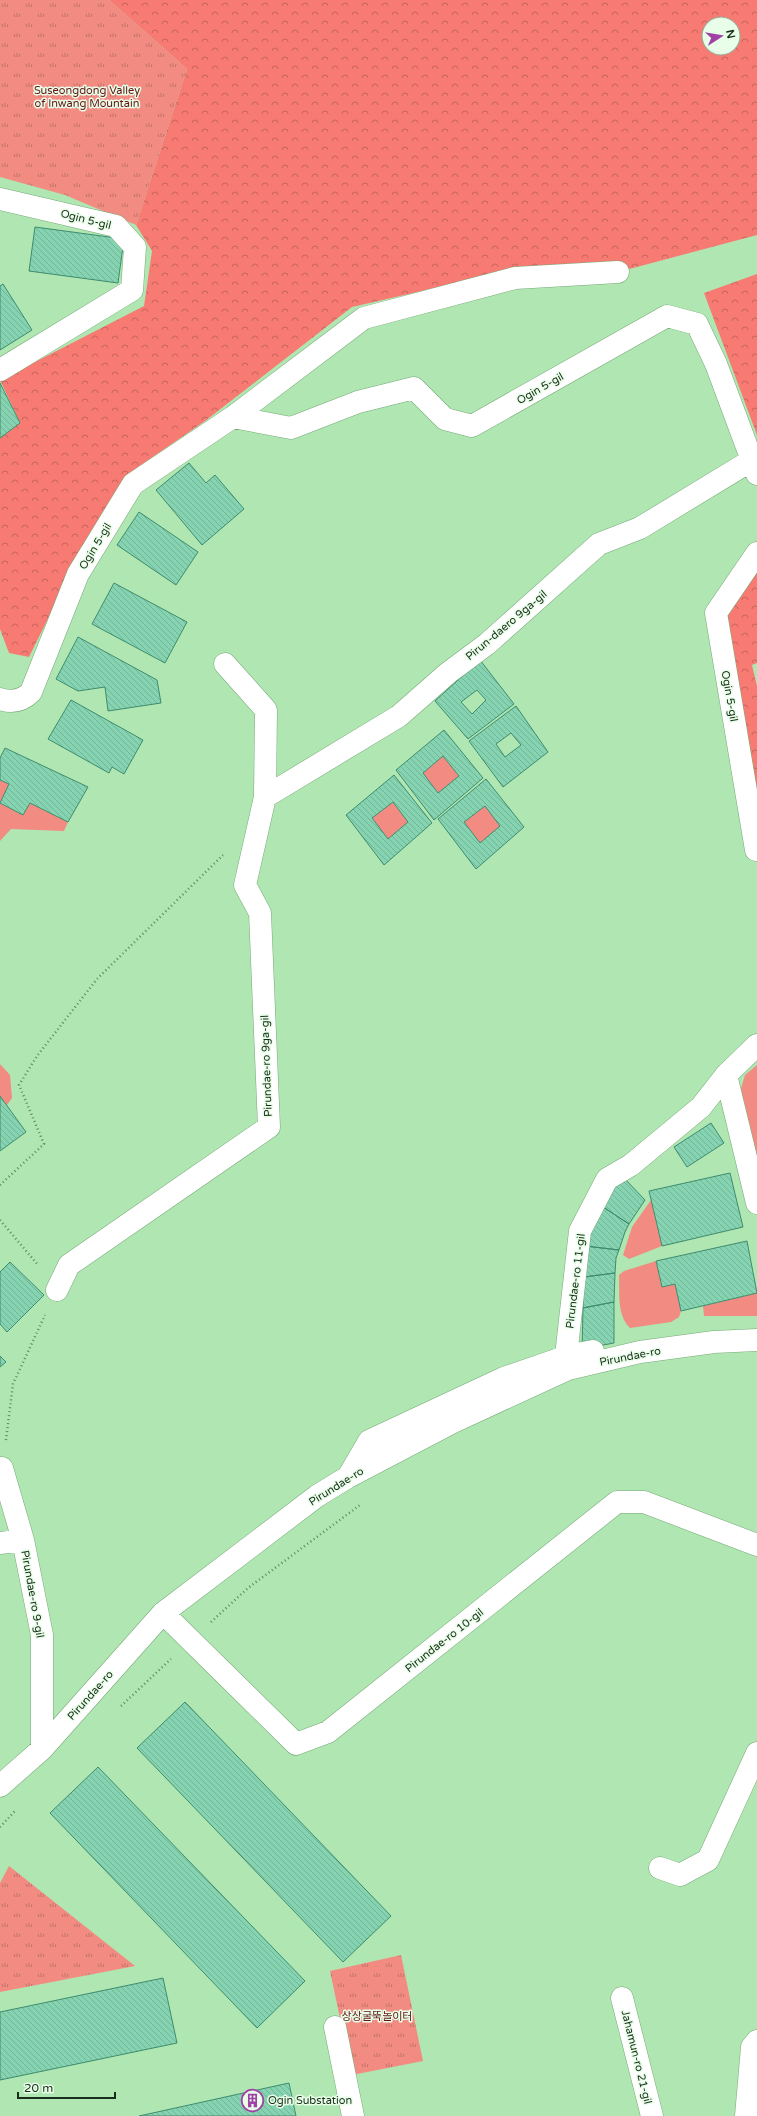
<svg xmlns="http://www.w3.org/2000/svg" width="757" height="2116" viewBox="0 0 757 2116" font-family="'Varela Round','Noto Sans KR',sans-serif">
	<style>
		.green { fill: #f28b82 }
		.forest { fill: url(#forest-crowns); fill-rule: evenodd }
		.park { fill: url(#park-tufts) }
		.building { fill: url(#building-back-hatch); stroke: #3e8c6e; fill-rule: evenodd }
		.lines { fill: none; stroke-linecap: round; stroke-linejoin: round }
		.minor-casing { stroke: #76aa78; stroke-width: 23 }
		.path { stroke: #628763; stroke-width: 2.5; stroke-dasharray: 1 3; stroke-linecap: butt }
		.minor { stroke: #fff; stroke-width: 22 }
		.labels { text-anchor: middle; stroke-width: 3; stroke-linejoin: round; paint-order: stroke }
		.park-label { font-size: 11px; fill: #621515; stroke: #e8fee8 }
		.street-label { font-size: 11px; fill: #192e1a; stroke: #e8fee8 }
		.poi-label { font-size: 11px; fill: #192e1a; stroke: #e8fee8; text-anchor: start }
	</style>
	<defs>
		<pattern id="forest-crowns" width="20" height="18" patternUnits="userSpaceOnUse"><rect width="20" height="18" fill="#f77b73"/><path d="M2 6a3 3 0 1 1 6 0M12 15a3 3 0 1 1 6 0" fill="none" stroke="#c7655e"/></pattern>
		<pattern id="park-tufts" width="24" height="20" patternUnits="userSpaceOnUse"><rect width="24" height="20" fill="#f28b82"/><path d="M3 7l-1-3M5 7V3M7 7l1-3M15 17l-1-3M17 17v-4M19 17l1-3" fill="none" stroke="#c3726a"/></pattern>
		<pattern id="building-back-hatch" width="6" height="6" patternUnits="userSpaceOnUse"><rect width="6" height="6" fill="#85d3b1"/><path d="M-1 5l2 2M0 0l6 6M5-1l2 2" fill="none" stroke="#72b598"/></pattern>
	</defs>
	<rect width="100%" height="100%" fill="#b0e6b1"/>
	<path class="green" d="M443,756L459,776L438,793L423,773Z
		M0,780L9,784L0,803L23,815L30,803L68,822L64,831L11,829L0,841Z
		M393,802L408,822L388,839L372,818Z
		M485,806L500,826L480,843L464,822Z
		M0,1064L10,1075L12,1098L7,1105L0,1096Z
		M757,1065V1162L740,1092L745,1075Z
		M651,1200L662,1246L629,1259L623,1255L632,1227Z
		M656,1261L662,1287L675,1284L681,1311L679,1317L671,1322L630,1328C616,1315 620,1291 619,1275L624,1271Z
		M757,1293V1316H704L703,1306Z"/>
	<path class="forest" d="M109,0H757V235L618,272L518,269L352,307L205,421L125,476L86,542L29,657L9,653L0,629V438L20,423L0,380L144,306L152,251L136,225L187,69ZM709,24H733V48H709Z
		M757,274V435L704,293Z
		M757,572V663L752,665L757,686V813L722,618Z"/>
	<path class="park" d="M0,0H109L187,69L136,225L65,195L0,177Z
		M9,1866L135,1966L0,1992V1883Z
		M401,1955L423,2061L352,2075L330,1971Z"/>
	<path class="building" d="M35,227L124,239L118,283L29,271Z
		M3,284L32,330L0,350V286Z
		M0,383L20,423L0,438Z
		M189,463L206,483L215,475L244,509L202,545L156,490Z
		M139,512L198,552L176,585L117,545Z
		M114,583L187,622L165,663L92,624Z
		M78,637L157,680L161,703L108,711L105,687L78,691L56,679Z
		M480,660L514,704L468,739L435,701ZM477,690L486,700L472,714L461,702Z
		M71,700L143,740L124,774L112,767L109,773L48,739Z
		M516,706L548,752L503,787L469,741ZM511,733L521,745L505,757L496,744Z
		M444,730L483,778L434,820L396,770ZM443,756L459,776L438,793L423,773Z
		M5,748L88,787L68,822L30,803L23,815L0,803L9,784L0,780V758Z
		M394,775L432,823L384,865L346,815ZM393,802L408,822L388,839L372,818Z
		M486,779L524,827L476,869L438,819ZM485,806L500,826L480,843L464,822Z
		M0,1096L26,1132L0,1151Z
		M711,1123L724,1143L687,1167L674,1147Z
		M730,1173L743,1227L662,1246L649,1191Z
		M623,1177L645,1200L629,1224L600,1205Z
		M600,1205L629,1224L625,1232L619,1250L585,1246Z
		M747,1241L757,1293L681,1311L675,1284L662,1287L656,1261Z
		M585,1246L619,1250L616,1258L615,1273L584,1277Z
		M10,1262L44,1295L7,1332L0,1324V1272Z
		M615,1273L614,1302L583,1308L584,1277Z
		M614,1302V1343L582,1349L583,1308Z
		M0,1356L6,1362L0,1367Z
		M185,1702L391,1916L343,1962L137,1748Z
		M98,1767L305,1981L257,2028L50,1813Z
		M163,1978L177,2043L0,2080V2012Z
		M289,2083L296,2116H139Z"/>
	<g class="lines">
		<defs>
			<path id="minor" d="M0,199L116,226L135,247L132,290L0,370
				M233,417L364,318L515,278L618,272
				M0,699C12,703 22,701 31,692L78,574L133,484L233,417L291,428L358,402L414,388L445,419L472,426L667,316L697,324L716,364L757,474
				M265,797L399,716L448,673L487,644L599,544L640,528L752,460
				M756,850L716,613L757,553
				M726,1075L757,1203
				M57,1290L69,1265L269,1127L260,913L245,885L265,797L266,710L225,664
				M593,1351L566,1356L580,1231L607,1179L631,1165L701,1107L726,1075L757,1045
				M0,1468H2L23,1540L42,1635V1749
				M348,1477L369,1441L504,1378L565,1357
				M0,1543L23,1540
				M163,1613L296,1744L328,1732L617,1502H644L757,1545
				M0,1786L42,1749L163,1613L317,1496L348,1477L453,1422L568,1369L640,1352L714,1342L757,1340
				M660,1868L680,1875L708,1860L757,1753
				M622,1998L652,2116
				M335,2027L353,2116
				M746,2116L752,2047L757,2041"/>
		</defs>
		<use href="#minor" class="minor-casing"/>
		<path class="path" d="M0,1185L44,1144L19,1085L37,1056L97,979L223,855
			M0,1220L38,1265
			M6,1440L13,1384L45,1315
			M211,1622L248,1588L360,1505
			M121,1706L171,1659
			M0,1827L15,1811"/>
		<use href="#minor" class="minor"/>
	</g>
	<defs>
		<symbol id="building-ring" viewBox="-11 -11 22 22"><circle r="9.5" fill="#e8fee8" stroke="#a140a7" stroke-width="1.5"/><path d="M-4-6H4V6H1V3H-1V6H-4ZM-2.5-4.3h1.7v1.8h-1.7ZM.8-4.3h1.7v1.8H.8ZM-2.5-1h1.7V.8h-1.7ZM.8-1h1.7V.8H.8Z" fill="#a140a7"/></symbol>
	</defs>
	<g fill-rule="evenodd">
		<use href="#building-ring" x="240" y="2088" width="25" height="25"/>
	</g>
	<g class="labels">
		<g class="park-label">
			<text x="87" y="94">Suseongdong Valley<tspan x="87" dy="13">of Inwang Mountain</tspan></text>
			<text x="377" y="2020">상상굴뚝놀이터</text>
		</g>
		<g class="street-label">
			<text transform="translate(86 219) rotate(14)" y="4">Ogin 5-gil</text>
			<text transform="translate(540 388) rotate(-30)" y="4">Ogin 5-gil</text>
			<text transform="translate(95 546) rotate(-59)" y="4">Ogin 5-gil</text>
			<text transform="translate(506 625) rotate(-40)" y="4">Pirun-daero 9ga-gil</text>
			<text transform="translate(730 696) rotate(80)" y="4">Ogin 5-gil</text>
			<text transform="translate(266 1066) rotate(-92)" y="4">Pirundae-ro 9ga-gil</text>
			<text transform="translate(575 1281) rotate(-83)" y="4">Pirundae-ro 11-gil</text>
			<text transform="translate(630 1356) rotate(-11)" y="4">Pirundae-ro</text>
			<text transform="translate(336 1486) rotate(-32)" y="4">Pirundae-ro</text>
			<text transform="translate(33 1594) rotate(80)" y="4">Pirundae-ro 9-gil</text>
			<text transform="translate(444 1640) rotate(-38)" y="4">Pirundae-ro 10-gil</text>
			<text transform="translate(90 1695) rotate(-48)" y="4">Pirundae-ro</text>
			<text transform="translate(637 2057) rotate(76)" y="4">Jahamun-ro 21-gil</text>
		</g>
		<g class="poi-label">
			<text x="268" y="2104">Ogin Substation</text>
		</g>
	</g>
	<g transform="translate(721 36) rotate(78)"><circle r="19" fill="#e8fee8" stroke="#95ab96"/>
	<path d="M0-3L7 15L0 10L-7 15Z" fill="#a140a7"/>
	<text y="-6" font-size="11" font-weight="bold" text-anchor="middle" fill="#192e1a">N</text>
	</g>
	<path d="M18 2092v6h97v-6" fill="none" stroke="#192e1a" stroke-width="2"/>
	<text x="24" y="2092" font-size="12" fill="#192e1a" stroke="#e8fee8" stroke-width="3" paint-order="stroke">20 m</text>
</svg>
